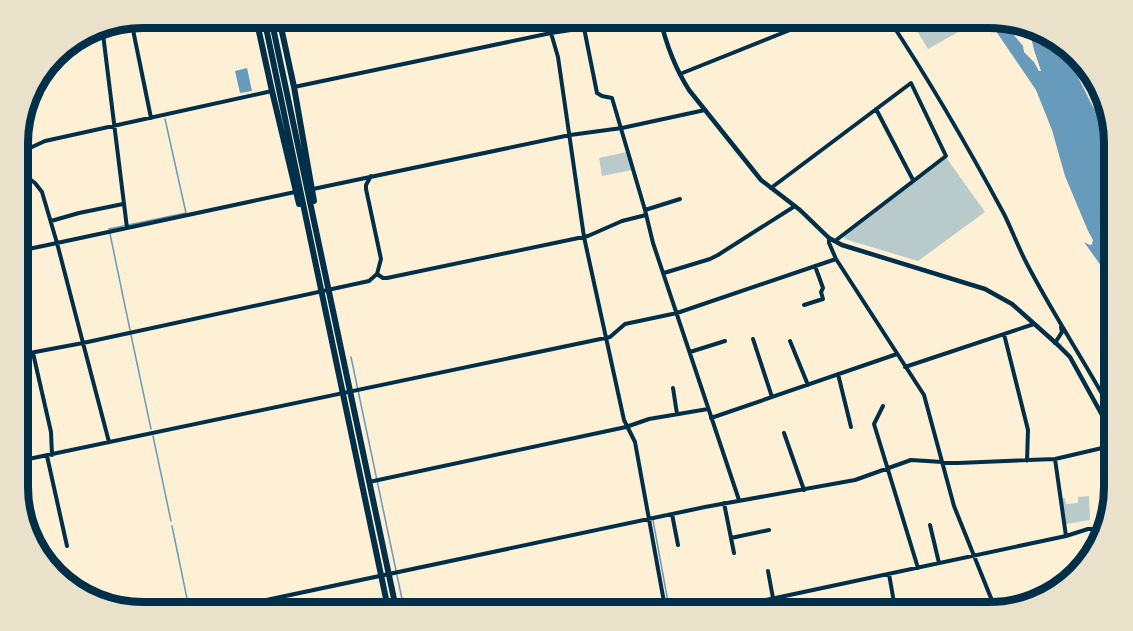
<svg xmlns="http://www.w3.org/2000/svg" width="1133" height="631" viewBox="0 0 1133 631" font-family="Signika,sans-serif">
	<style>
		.green { fill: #b9caca }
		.water { fill: #669bbc }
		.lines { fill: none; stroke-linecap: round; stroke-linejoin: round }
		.stream { stroke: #669bbc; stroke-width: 1.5 }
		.minor { stroke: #003049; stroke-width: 4 }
		.tertiary { stroke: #003049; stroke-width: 4.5 }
		.trunk { stroke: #003049; stroke-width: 6 }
		.rim { fill: none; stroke: #003049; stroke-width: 8 }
	</style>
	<rect width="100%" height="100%" fill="#fdf0d5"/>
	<path class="green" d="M909,18H971L974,23L928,49Z
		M626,152L632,170L602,176L599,158Z
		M945,156L985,212L918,261L845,239L843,236Z
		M1089,496L1090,520L1066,524L1062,498H1065L1066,504L1078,503V497Z"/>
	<path class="water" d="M987,18L1003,22L1023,46L1024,52L1034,62L1039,71H1041L1034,50L1029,28L1052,35L1061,43L1093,107C1097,111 1099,118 1105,121L1106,109L1115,135V291L1104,270L1084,242L1090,245L1092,244L1093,240L1088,231L1065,176L1052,130L1036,90Z
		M247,68L252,91L240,93L235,71Z"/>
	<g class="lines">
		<path class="stream" d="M130,330L109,229L186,213L165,119
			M131,335L151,429
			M351,357L405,613
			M153,436L171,521
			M653,520L670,613
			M172,526L190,613"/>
		<path class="minor" d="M548,18L551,33L558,57L584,237L624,420L635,442L666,613
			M591,18L584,28L597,93L602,96L612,98L645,210L653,243L739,500
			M888,18C930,81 968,147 1004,214C1012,230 1018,247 1027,264C1054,316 1087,365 1115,417
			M131,20L151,118
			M102,26L127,228
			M680,74L820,18
			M294,87L551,33L584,28
			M876,109L913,180
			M19,153L45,141L272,91
			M19,171L35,183L42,192L57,243L19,251
			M771,188L911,83L946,156L835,241
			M313,189L570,135L622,128L705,110
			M645,210L680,199
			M51,221L79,213L123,204
			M829,238V243L836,259L924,395L954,506L997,613
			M664,273L710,259L718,255L795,206
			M377,274L383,278H387L588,236L622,221L646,215
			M804,305L823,299L821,292L823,288L815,266
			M1004,334L1028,430L1027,461
			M753,339L772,397
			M790,341L808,385
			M1055,343L1062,332L1061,327
			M690,352L725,341
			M33,353L51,432L52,455
			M19,355L83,343L57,243L295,192
			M905,367L1034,324
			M838,374L851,427
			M673,388L677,414
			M883,406L874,424L918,568
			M711,418L897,354
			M784,433L804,490
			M109,442L83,343L369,281L377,274L381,259L366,189V185L371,176
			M47,456L67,546
			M1055,459L1066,536
			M19,461L610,337L625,324L677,313L836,259
			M369,482L626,427L649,419L708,409
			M724,503L734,553
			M672,514L678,545
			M930,525L939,563
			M731,538L769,530
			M768,571L773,598
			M889,574L895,608
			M205,613L705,507L855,480L911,460L958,463L1055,459L1115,445
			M705,613L1066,536L1088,529H1105"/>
		<path class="tertiary" d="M660,18C666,44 675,68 689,90L761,180L800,210L829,238L842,245L985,289L1012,304L1058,345L1070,357L1112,433L1115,442"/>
		<path class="trunk" d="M256,18L272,91L299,204
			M264,18L389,613
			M271,18L397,613
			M279,18L294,87L314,201"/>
	</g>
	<path d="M0 0H1133V631H0ZM143 28H989A115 115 0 0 1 1104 143V487A115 115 0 0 1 989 602H143A115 115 0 0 1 28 487V143A115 115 0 0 1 143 28Z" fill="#e9e1ca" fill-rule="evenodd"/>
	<path class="rim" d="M143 28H989A115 115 0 0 1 1104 143V487A115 115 0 0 1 989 602H143A115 115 0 0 1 28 487V143A115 115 0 0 1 143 28Z"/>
</svg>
